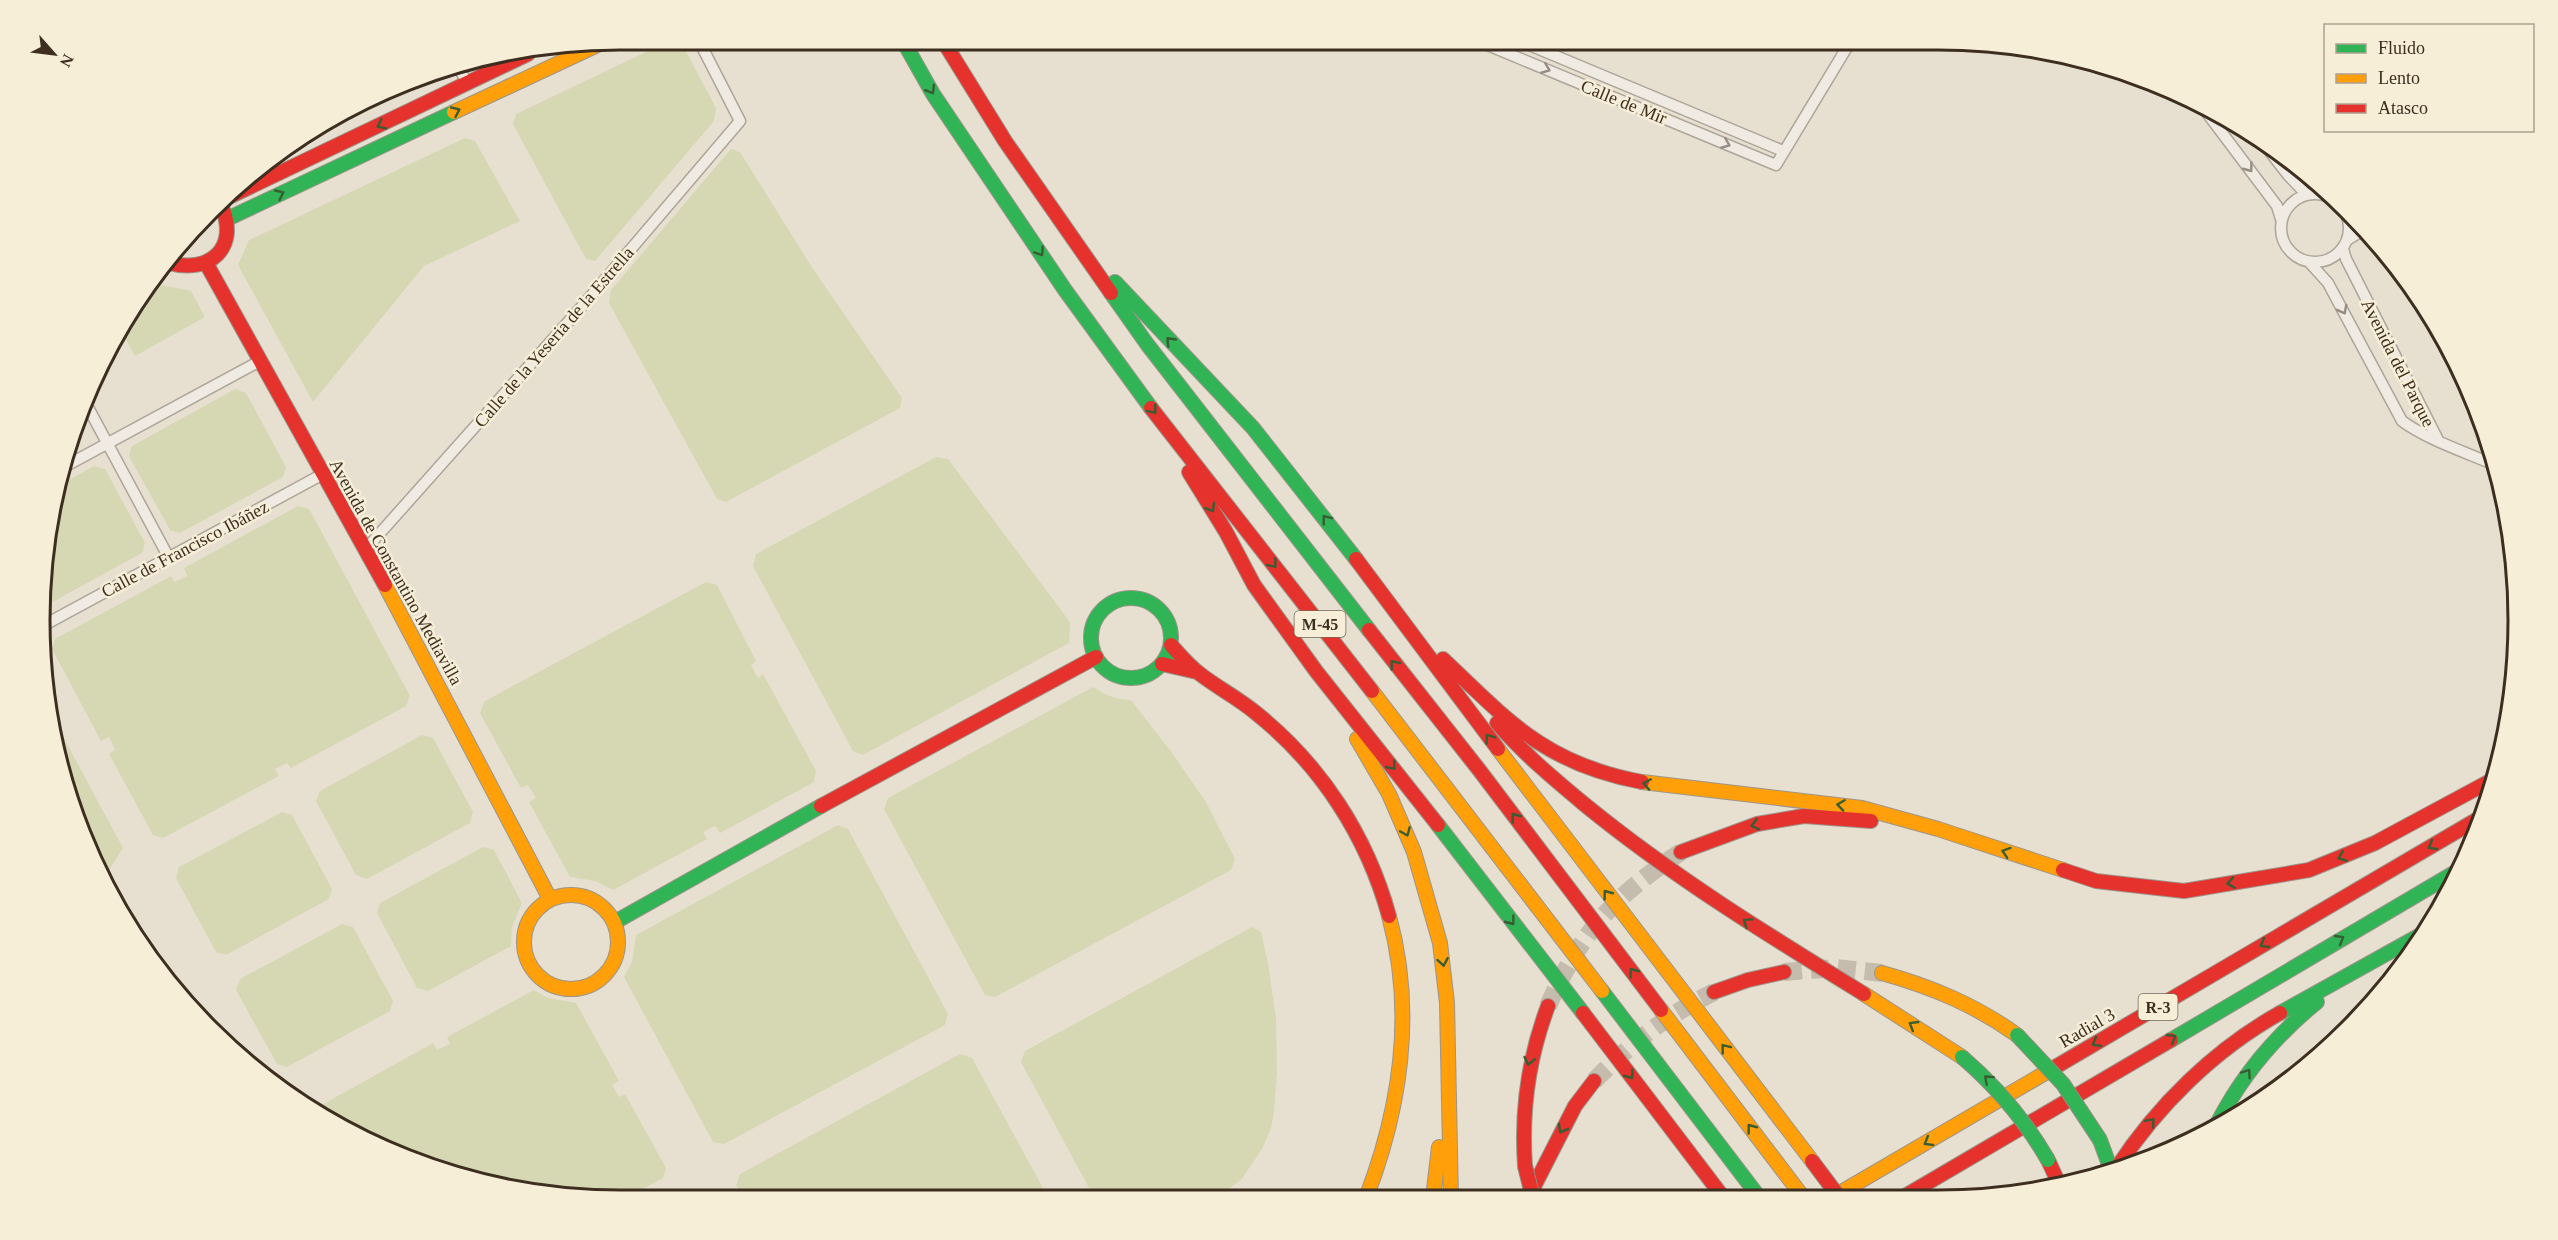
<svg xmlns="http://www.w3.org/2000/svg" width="2558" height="1240" viewBox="0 0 2558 1240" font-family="Georgia,serif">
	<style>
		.green { fill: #d6d7b3 }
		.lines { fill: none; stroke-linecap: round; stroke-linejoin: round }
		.highway-tunnel { stroke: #c5bcae; stroke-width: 18; stroke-dasharray: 18 9; stroke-linecap: butt }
		.street-casing { stroke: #ada599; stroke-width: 13 }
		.fast-casing { stroke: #9c958a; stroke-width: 16 }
		.slow-casing { stroke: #9c958a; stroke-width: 16 }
		.jam-casing { stroke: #9c958a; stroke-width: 16 }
		.street { stroke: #efebe3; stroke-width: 10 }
		.fast { stroke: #30b455; stroke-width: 14 }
		.slow { stroke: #ff9f0a; stroke-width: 14 }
		.jam { stroke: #e5322d; stroke-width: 14 }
		.fast-bridge-casing { stroke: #928b80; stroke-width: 16; stroke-linecap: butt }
		.jam-bridge-casing { stroke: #928b80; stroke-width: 16; stroke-linecap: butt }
		.fast-bridge { stroke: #30b455; stroke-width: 14 }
		.jam-bridge { stroke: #e5322d; stroke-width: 14 }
		.oneway { stroke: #968c82 }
		.oneway2 { stroke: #385d33 }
		.labels { text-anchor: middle; stroke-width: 5; stroke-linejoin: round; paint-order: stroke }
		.shield { fill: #f7eed8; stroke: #756857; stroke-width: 1.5 }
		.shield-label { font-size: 16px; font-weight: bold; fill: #3d2e20 }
		.street-label { font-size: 18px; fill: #3d2e20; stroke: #f7eed8 }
		.rim { fill: none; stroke: #3d2e20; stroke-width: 3 }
	</style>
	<rect width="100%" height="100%" fill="#e7e0d1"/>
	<path class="green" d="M671,40L682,44L716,108L714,121L595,261L586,259L513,124L516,114Z
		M465,138L475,141L520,221L424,266L313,402L238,265L249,240Z
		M731,149L740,152L811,266L902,398L900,408L726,502L717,499L609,303L611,290Z
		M161,285L191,291L205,317L135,356L120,329L136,299Z
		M235,389L246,393L286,467L283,477L180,533L170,530L129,456L132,446Z
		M936,457L948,459L1070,622L1069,643L863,755L853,751L753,566L756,554Z
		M94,466L105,469L145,543L142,553L47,605L50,506L56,487Z
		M298,506L309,509L320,529L410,696L406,706L291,768L287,763L275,769L279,776L163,838L153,835L109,754L115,750L109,737L101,741L52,649L55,639L171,576L174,582L187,576L184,568Z
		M706,582L717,585L756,661L751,665L758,678L763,674L816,771L814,782L720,833L715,826L703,832L707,839L613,890L595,881L570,877L529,802L536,798L528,785L521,788L480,713L485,701Z
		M1093,687C1106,695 1116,700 1131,700L1172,753L1206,802L1235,859L1231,870L995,997L985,995L884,809L888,798Z
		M46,705L123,848L102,881L70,806Z
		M422,735L433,738L473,812L470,823L367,879L356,875L316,801L320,791Z
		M282,812L292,815L332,889L329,899L226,955L216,952L176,878L179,867Z
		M838,825L848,829L948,1014L945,1025L724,1144L713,1142L624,977L632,962L636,935Z
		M483,847L494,850L522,903L512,927L511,946L428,991L417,988L377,913L380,903Z
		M342,924L353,927L393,1001L390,1011L287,1067L277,1064L236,990L240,979Z
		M1252,927L1261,932L1268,963L1276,1019L1277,1073L1274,1112L1271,1128L1262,1149L1241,1180L1214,1199H1095L1021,1062L1025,1051Z
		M534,990L548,998L576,1003L619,1081L612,1085L619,1097L625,1094L666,1168L663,1178L620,1201L506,1190L397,1157L318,1107L433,1043L437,1050L450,1044L447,1037Z
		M960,1054L972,1058L1049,1199L745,1201L736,1185L740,1174Z"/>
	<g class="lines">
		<path class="highway-tunnel" d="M1784,972L1836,968L1882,973
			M1548,1006C1581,932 1614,896 1681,852
			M1594,1081C1634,1041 1664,1017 1714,992"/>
		<defs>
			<path id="street" d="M1473,39L1776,165L1852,39
				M1515,39L1783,151
				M458,66L467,83
				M2201,105L2277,206L2281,219
				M2257,135L2288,175L2307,195
				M2281 228a34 34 0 1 1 68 0a34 34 0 1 1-68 0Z
				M2347,240L2365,229
				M2343,249L2346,259L2437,438
				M2310,263L2328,283L2402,421C2428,440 2465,452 2495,465
				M83,398L169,558
				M62,468L260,361
				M365,550L585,303L740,121L698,39
				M46,624L323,474"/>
			<path id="fast" d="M902,39L933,94L1065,290L1151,408
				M227,219L454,112
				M1115,282L1253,428L1356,559
				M1111,293L1147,344L1369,630
				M1091 638a40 40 0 1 1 80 0a40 40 0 1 1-80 0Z
				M1438,825L1583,1013
				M615,922L821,806
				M1602,991L1759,1197
				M2280,1013L2422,934
				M2171,1040L2459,870
				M2217,1124C2242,1075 2275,1036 2317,1002
				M2100,1140L2111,1170"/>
			<path id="slow" d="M454,112L604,42
				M385,585L550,899
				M1372,691L1602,991
				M1357,739L1389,794L1414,852L1440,943L1447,1003L1451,1198
				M1498,749L1812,1161
				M1642,782L1862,808L1938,829L2063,870
				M524 942a47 47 0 1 1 94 0a47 47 0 1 1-94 0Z
				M1882,973C1932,987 1975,1005 2017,1035
				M1864,994L1962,1057
				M1661,1010L1803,1197
				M1833,1197L2057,1066
				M1366,1198C1401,1107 1415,1011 1389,916
				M1433,1198L1439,1147"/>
			<path id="jam" d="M942,39L1005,141L1111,293
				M231,196L528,54
				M169,263C210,274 239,248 222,207
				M206,263L385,585
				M1151,408L1372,691
				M1189,472L1226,532L1254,585L1316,671L1438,825
				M1356,559L1498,749
				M1369,630L1480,771L1661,1010
				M1171,645C1180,655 1189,666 1200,674C1218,688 1238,698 1256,713C1321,765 1367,836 1389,916
				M1443,659C1510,723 1546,764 1642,782
				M1162,664L1197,672
				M1497,723C1523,753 1554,779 1584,804C1672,876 1768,935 1864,994
				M821,806L1096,657
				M1681,852L1757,824L1804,816L1871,821
				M2063,870L2096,881L2184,891L2309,870L2375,843L2494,779
				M1714,992L1748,980L1784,972
				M1583,1013L1723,1197
				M2057,1066L2483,816
				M2048,1160L2059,1184
				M1525,1166C1521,1110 1528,1059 1548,1006
				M2116,1169C2157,1106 2214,1050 2280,1013
				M1905,1196L2171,1040
				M1528,1198L1575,1106L1594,1081"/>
		</defs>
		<use href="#street" class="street-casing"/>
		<use href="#fast" class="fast-casing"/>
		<use href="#slow" class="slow-casing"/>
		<use href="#jam" class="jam-casing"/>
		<use href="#street" class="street"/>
		<use href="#fast" class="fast"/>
		<use href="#slow" class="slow"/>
		<use href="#jam" class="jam"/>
		<defs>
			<path id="fast-bridge" d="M2017,1035L2063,1084L2100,1140
				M1962,1057C1997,1087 2025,1120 2048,1160"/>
			<path id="jam-bridge" d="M1812,1161L1839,1197
				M1525,1166L1533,1198"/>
		</defs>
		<use href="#fast-bridge" class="fast-bridge-casing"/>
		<use href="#jam-bridge" class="jam-bridge-casing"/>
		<use href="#fast-bridge" class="fast-bridge"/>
		<use href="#jam-bridge" class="jam-bridge"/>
	</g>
	<defs><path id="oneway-chevron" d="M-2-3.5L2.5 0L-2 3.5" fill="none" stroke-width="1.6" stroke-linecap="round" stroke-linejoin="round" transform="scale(1.5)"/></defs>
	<g class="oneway">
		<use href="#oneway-chevron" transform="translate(1546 69) rotate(22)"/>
		<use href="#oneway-chevron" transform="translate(1726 144) rotate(22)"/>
		<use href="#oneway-chevron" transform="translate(2249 168) rotate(53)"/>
		<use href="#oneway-chevron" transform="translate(2343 310) rotate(62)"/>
	</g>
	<g class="oneway2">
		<use href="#oneway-chevron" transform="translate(931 90) rotate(59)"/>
		<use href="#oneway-chevron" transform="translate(456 111) rotate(-25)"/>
		<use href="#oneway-chevron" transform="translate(381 125) rotate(154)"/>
		<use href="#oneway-chevron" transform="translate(280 194) rotate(-25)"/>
		<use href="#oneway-chevron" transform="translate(1040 252) rotate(56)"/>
		<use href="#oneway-chevron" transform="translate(1170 341) rotate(-134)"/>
		<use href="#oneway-chevron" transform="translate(1153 410) rotate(52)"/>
		<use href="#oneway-chevron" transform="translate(1211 508) rotate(59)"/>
		<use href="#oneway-chevron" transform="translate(1326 519) rotate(-128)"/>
		<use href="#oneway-chevron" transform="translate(1273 564) rotate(52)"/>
		<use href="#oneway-chevron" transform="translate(1394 664) rotate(-128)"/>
		<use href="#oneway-chevron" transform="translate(1489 738) rotate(-126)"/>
		<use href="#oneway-chevron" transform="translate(1392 766) rotate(51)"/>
		<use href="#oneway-chevron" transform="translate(1647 784) rotate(-171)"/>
		<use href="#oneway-chevron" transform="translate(1841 805) rotate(-172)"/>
		<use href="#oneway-chevron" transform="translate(1515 817) rotate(-127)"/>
		<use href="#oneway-chevron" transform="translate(1755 825) rotate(166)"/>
		<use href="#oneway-chevron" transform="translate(1406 832) rotate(67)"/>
		<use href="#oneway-chevron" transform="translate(2432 846) rotate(150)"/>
		<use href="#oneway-chevron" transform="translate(2006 852) rotate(-162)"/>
		<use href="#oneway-chevron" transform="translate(2342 857) rotate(158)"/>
		<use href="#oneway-chevron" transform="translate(2231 883) rotate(171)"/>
		<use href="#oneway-chevron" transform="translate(1607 894) rotate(-127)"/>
		<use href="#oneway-chevron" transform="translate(1511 921) rotate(53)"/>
		<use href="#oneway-chevron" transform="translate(1747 922) rotate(-145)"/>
		<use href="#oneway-chevron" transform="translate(2340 939) rotate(-30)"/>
		<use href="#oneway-chevron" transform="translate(2264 944) rotate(150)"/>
		<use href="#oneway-chevron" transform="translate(1443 962) rotate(80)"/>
		<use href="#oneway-chevron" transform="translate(1633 972) rotate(-127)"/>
		<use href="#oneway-chevron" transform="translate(1913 1025) rotate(-149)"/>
		<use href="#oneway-chevron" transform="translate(2172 1038) rotate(-30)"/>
		<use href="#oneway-chevron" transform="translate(2096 1043) rotate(150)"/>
		<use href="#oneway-chevron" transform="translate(1725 1048) rotate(-128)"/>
		<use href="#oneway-chevron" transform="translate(1529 1061) rotate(103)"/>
		<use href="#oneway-chevron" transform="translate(2247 1073) rotate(-56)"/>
		<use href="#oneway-chevron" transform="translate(1630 1075) rotate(53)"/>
		<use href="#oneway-chevron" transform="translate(1988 1079) rotate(-138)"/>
		<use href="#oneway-chevron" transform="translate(2151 1122) rotate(-50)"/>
		<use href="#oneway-chevron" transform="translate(1751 1128) rotate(-127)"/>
		<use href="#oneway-chevron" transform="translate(1562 1129) rotate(119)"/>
		<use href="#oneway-chevron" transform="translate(1928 1142) rotate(150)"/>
	</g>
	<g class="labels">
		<g class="shield">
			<rect x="1294.5" y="611" width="51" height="26" rx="4.5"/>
			<rect x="2138.5" y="994" width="39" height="26" rx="4.5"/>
		</g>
		<g class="shield-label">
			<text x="1320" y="630">M-45</text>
			<text x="2158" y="1013">R-3</text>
		</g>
		<g class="street-label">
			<text transform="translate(1624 102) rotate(22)" y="6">Calle de Mir</text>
			<text transform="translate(554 337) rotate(-49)" y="6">Calle de la Yeseria de la Estrella</text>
			<text transform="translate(2398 363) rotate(63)" y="6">Avenida del Parque</text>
			<text transform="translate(185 549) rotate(-28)" y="6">Calle de Francisco Ibáñez</text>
			<text transform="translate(396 572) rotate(61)" y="6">Avenida de Constantino Mediavilla</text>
			<text transform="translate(2087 1028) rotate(-30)" y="6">Radial 3</text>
		</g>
	</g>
	<path d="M0 0H2558V1240H0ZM620 50H1938A570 570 0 0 1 2508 620V620A570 570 0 0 1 1938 1190H620A570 570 0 0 1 50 620V620A570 570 0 0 1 620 50Z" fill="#f7eed8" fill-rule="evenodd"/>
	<path class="rim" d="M620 50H1938A570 570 0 0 1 2508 620V620A570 570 0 0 1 1938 1190H620A570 570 0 0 1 50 620V620A570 570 0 0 1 620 50Z"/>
	<rect x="2324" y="24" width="210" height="108" fill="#f7eed8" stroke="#ada18e" stroke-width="1.5"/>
	<rect x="2336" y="44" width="30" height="9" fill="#30b455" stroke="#ada18e" stroke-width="1.5"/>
	<text x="2378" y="54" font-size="18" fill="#3d2e20">Fluido</text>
	<rect x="2336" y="74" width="30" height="9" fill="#ff9f0a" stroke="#ada18e" stroke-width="1.5"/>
	<text x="2378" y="84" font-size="18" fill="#3d2e20">Lento</text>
	<rect x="2336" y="104" width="30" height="9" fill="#e5322d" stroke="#ada18e" stroke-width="1.5"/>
	<text x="2378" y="114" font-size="18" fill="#3d2e20">Atasco</text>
	<g transform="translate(54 54) rotate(118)" stroke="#f7eed8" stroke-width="4.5" paint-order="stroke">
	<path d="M0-4.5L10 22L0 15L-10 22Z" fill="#3d2e20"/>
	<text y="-9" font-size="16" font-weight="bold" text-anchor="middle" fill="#3d2e20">N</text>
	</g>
</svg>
